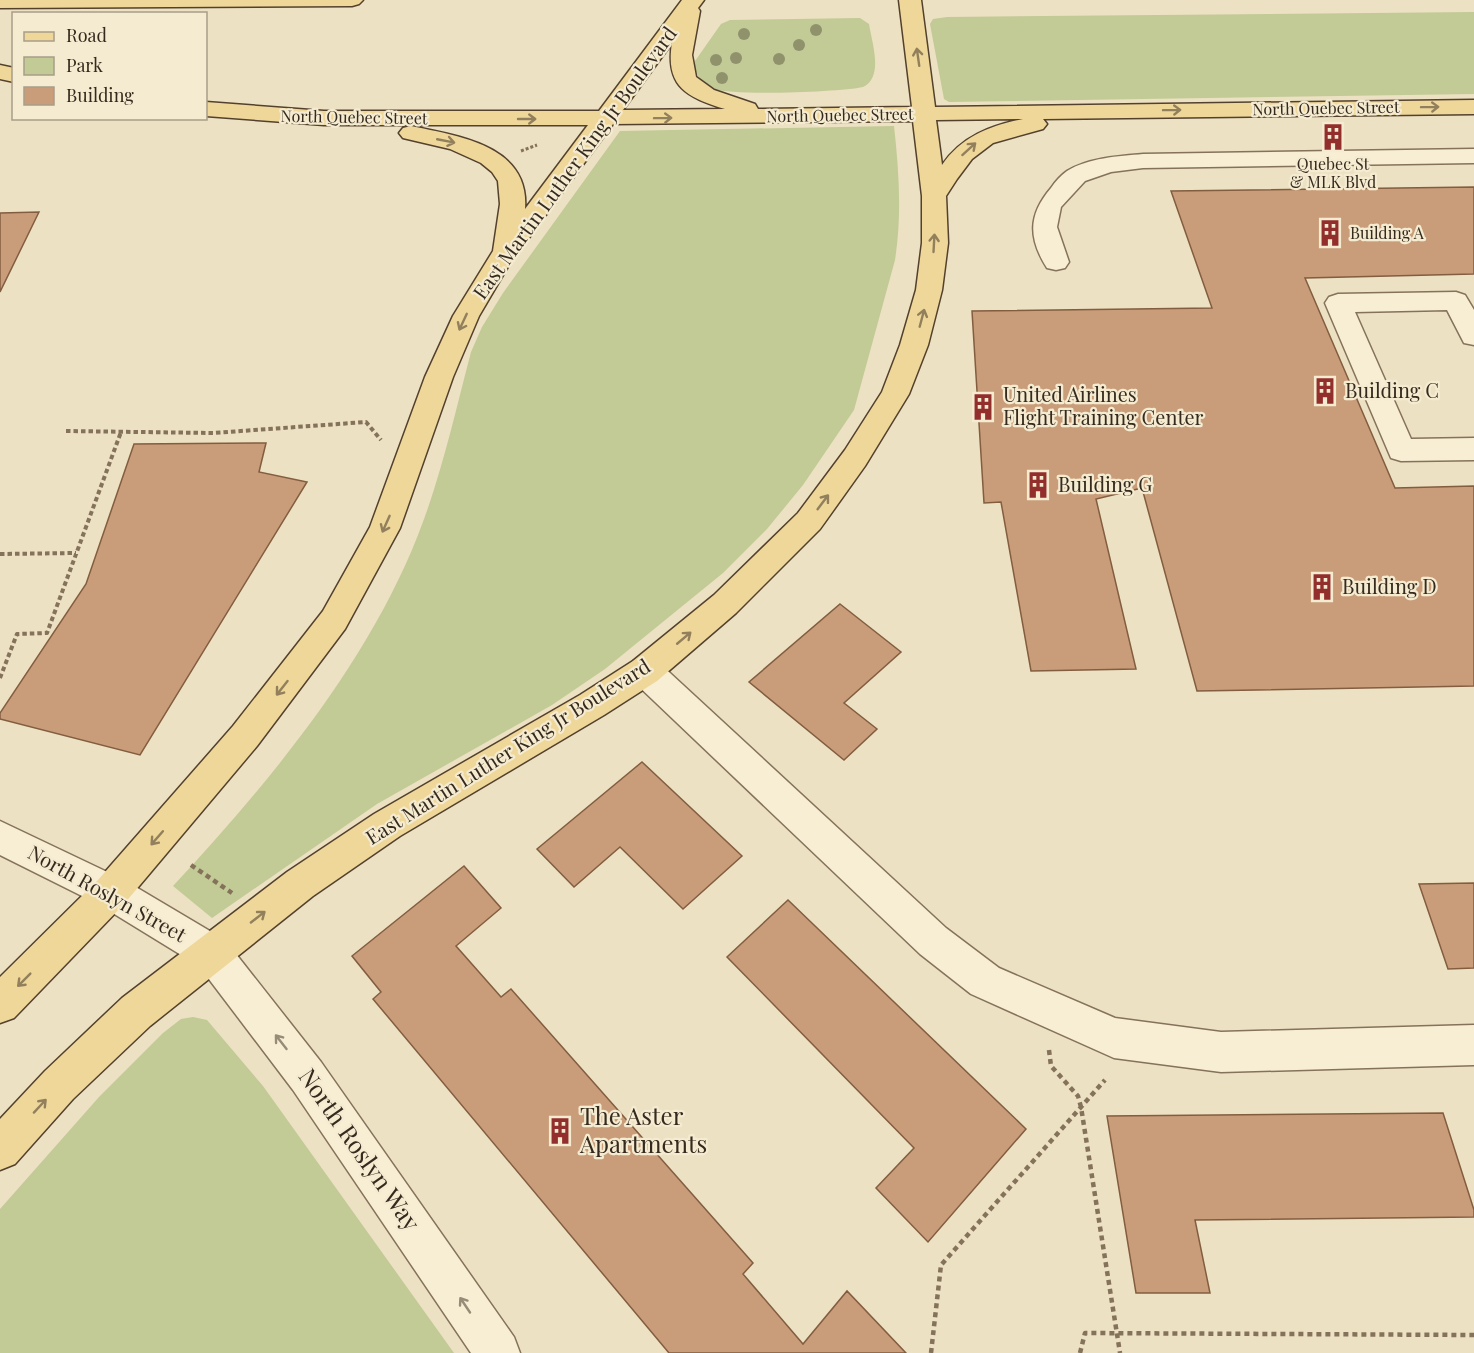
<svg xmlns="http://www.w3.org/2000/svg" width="1474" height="1353" viewBox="0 0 1474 1353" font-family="'Playfair Display',serif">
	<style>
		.green { fill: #c2ca96 }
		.building { fill: #c99d79; stroke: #835d40; stroke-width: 1.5 }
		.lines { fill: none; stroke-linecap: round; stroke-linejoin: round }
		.minor-casing { stroke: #85725a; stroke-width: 3 }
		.major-casing { stroke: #53412e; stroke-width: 3 }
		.path-far2 { stroke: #85725a; stroke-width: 3; stroke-dasharray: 3 2; stroke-linecap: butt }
		.path-far1 { stroke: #85725a; stroke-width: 4; stroke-dasharray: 4.5 3; stroke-linecap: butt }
		.path { stroke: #85725a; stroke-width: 4.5; stroke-dasharray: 5 4; stroke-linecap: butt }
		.minor { fill: #f7eed4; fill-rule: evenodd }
		.major { fill: #efd79a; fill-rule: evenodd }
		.tree { fill: #90926c }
		.oneway { stroke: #92805c }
		.oneway2 { stroke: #968c78 }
		.labels { text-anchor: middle; stroke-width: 4.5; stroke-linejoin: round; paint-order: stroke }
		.far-street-label { font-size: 16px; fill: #352a1d; stroke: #f4ebd1 }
		.far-poi-label { font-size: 16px; fill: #352a1d; stroke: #f4ebd1 }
		.street-label { font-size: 20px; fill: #352a1d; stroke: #f4ebd1 }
		.poi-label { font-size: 20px; fill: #352a1d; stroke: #f4ebd1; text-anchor: start }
		.near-poi-label { font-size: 24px; fill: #352a1d; stroke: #f4ebd1; text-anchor: start }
		.near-street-label { font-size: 24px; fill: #352a1d; stroke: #f4ebd1 }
	</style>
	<rect width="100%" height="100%" fill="#ece1c2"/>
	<path class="green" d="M1474,12V94L949,102L944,99L930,24L933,19L947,17Z
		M860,18L869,24C872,43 884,77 863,87C840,92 735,96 714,89C703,85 693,74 695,61L721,24L730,20Z
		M894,126C899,171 902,215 895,260L854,410L803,485L767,529L723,573L605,669L552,705L377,804L212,918L173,886C267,785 367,665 418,535C441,477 455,413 471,352L482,327L503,293L620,131Z
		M193,1017L207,1020L263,1086L454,1353H0V1209L99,1097L163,1033L181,1019Z"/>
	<path class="building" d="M1474,187V274L1305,278L1395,488L1474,486V686L1197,691L1142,488L1096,499L1136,669L1031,671L1001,502L984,503L972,311L1212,308L1171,191Z
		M39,212L0,292V213Z
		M266,443L259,472L307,482L140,755L0,719V713L86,584L134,444Z
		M840,604L901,652L844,703L877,729L844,760L749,682Z
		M642,762L742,856L683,909L620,847L574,887L537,849Z
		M464,866L501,908L456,946L501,997L511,989L753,1263L743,1274L803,1344L847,1291L906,1353H669L373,999L381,992L352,956Z
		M1474,883V968L1448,969L1419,884Z
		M788,900L1026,1129L928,1242L876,1188L914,1148L727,957Z
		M1443,1113L1474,1210V1217L1195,1220L1210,1293H1136L1107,1116Z"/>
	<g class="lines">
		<defs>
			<path id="minor" d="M1474,149V163L1143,168L1111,172L1085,181L1061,207L1057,227L1069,262L1065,268L1056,270L1047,268C1028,238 1028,215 1051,188C1055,182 1060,176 1067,171C1088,158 1118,156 1143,154Z
				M1456,292L1465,295L1474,310V345L1464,343L1447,310L1355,312L1411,439L1474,438V460L1401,461L1391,458L1325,303L1329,297L1338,294Z
				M645,657L657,661L946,928L999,968L1115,1018L1221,1032L1474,1025V1065L1221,1072L1114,1058L971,994L920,954L633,681L629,671L633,661Z
				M0,821L124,880L225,940L321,1062L514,1337L520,1353H471L293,1090L199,966L98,904L0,855Z"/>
			<path id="major" d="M0,0H363L359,4L352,6L0,8Z
				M682,0H704L698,8L700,11L692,55L696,77L714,90L755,104L758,109L912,107L899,0H921L935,107L1474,100V114L1043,119L1047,124L1043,129L993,143L972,159L957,179L946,196L948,243L942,290L928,345L909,394L865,466L820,529L736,613L657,681L604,715L400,836L313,896L150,1026L73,1099L15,1164L0,1170V1119L45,1071L122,998L287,872L374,814L580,695L633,661L714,595L798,513L845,450L882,392L900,345L916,290L922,243V196L913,121L613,124L509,265L479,316L453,377L400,528L345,629L257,746L124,904L14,1018L0,1023V977L98,880L233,726L323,611L370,527L425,377L453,316L493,251L500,204L498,181L492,172L481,163L450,149L403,138L399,133L403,128L411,126C458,136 530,145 525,209L588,125H324L206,116V102L324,111H599ZM672,43C665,87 687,97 725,109L623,110ZM1023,119C990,126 962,136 942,165L936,120Z
				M0,65L14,68V82L0,79Z"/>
		</defs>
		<use href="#minor" class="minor-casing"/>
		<use href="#major" class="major-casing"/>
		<path class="path-far2" d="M521,151L537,145"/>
		<path class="path-far1" d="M66,431L213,433L366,422L381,440
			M0,554L76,553
			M0,678L17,634L47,633L121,432"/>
		<path class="path" d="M191,865L232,893
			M1049,1050L1051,1066L1078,1096L1081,1107L1120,1353
			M931,1353L941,1265L1105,1080
			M1080,1353L1085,1333L1474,1335"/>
		<use href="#minor" class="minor"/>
		<use href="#major" class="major"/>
	</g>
	<g class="tree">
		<circle cx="816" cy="30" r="6"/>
		<circle cx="744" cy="34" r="6"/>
		<circle cx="799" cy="45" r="6"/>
		<circle cx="736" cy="58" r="6"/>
		<circle cx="779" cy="59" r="6"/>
		<circle cx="716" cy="60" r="6"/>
		<circle cx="722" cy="78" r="6"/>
	</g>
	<defs><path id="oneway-shaft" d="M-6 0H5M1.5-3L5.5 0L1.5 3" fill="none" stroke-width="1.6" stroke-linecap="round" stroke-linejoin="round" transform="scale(1.5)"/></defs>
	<g class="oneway">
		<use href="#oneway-shaft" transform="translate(918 57) rotate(-98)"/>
		<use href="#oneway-shaft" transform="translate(1430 107) rotate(-1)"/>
		<use href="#oneway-shaft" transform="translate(1172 110) rotate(-1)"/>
		<use href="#oneway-shaft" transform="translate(663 118) rotate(-1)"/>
		<use href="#oneway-shaft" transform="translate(527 119)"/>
		<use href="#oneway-shaft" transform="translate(446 141) rotate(11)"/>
		<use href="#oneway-shaft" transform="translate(969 149) rotate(-42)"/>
		<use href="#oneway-shaft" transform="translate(934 243) rotate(-87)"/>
		<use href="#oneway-shaft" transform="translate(922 318) rotate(-75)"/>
		<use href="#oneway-shaft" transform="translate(463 322) rotate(115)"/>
		<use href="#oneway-shaft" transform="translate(823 502) rotate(-53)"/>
		<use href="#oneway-shaft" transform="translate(386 524) rotate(114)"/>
		<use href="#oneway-shaft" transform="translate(684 638) rotate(-40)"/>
		<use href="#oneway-shaft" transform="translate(282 688) rotate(128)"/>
		<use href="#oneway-shaft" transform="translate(157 838) rotate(131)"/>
		<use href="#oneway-shaft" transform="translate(258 917) rotate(-38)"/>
		<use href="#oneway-shaft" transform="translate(24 980) rotate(135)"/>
		<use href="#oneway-shaft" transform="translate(40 1106) rotate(-47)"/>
	</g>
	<g class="oneway2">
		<use href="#oneway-shaft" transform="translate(281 1042) rotate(-128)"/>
		<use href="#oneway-shaft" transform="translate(465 1305) rotate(-124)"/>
	</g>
	<defs>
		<symbol id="building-bare" viewBox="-9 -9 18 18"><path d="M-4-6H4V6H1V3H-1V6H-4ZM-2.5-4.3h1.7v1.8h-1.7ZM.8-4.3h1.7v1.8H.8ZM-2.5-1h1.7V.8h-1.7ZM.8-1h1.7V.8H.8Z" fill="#922f2c" stroke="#f4ebd1" stroke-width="2.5" paint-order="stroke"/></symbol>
	</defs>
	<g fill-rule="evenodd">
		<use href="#building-bare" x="1314" y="118" width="38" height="38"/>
		<use href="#building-bare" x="1311" y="214" width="38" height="38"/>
		<use href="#building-bare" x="1306" y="372" width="38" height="38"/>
		<use href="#building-bare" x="964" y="388" width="38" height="38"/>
		<use href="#building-bare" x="1019" y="466" width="38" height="38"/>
		<use href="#building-bare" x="1303" y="568" width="38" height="38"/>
		<use href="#building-bare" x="541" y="1112" width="38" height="38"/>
	</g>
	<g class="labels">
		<g class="far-street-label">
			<text transform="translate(1326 108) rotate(-1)" y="6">North Quebec Street</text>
			<text transform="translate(840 115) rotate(-1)" y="6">North Quebec Street</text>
			<text transform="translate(354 117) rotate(1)" y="6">North Quebec Street</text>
		</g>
		<g class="far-poi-label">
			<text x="1333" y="170">Quebec St<tspan x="1333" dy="18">&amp; MLK Blvd</tspan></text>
			<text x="1350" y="239" text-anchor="start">Building A</text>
		</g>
		<g class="street-label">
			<text transform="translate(575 163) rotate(-54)" y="7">East Martin Luther King Jr Boulevard</text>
			<text transform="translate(508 752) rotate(-32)" y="7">East Martin Luther King Jr Boulevard</text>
			<text transform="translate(107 894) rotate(29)" y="7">North Roslyn Street</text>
		</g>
		<g class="poi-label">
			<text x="1345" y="398">Building C</text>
			<text x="1003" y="402">United Airlines<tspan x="1003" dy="23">Flight Training Center</tspan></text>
			<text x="1058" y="492">Building G</text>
			<text x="1342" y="594">Building D</text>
		</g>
		<g class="near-poi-label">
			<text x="580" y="1125">The Aster<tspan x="580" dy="28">Apartments</tspan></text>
		</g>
		<g class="near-street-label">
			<text transform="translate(359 1150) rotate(55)" y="8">North Roslyn Way</text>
		</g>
	</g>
	<rect x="12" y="12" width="195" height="108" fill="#f4ebd1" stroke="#a89e89" stroke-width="1.5"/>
	<rect x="24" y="32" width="30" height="9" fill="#efd79a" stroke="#a89e89" stroke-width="1.5"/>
	<text x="66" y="42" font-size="18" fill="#352a1d">Road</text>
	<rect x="24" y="57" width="30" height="18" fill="#c2ca96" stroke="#a89e89" stroke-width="1.5"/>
	<text x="66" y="72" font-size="18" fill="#352a1d">Park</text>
	<rect x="24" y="87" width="30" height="18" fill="#c99d79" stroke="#a89e89" stroke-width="1.5"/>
	<text x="66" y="102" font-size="18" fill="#352a1d">Building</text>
</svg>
